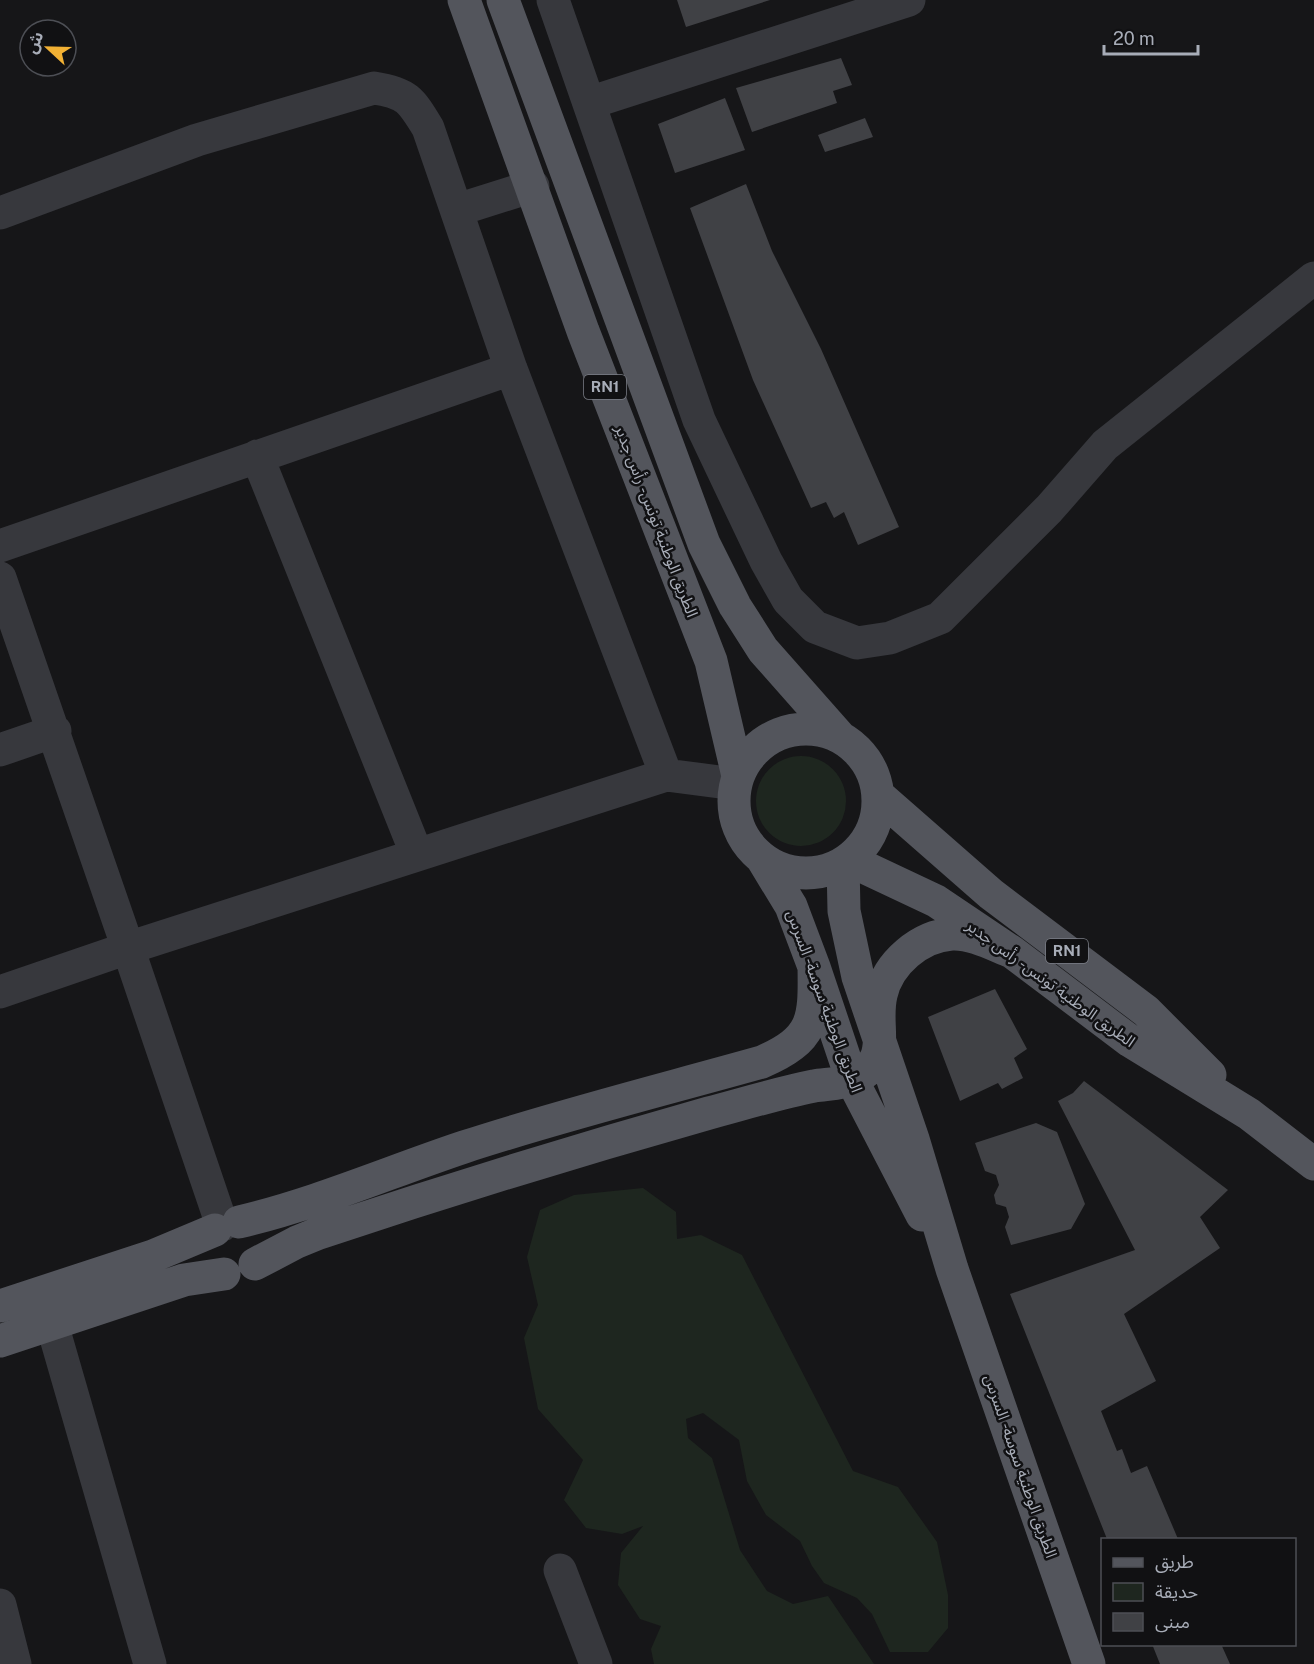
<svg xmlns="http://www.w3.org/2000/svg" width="1314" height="1664" viewBox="0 0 1314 1664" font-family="'Public Sans','Noto Sans Arabic',sans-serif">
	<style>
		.green { fill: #1e261f }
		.building { fill: #404145 }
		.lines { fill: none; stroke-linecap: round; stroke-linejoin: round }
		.minor { stroke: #37383d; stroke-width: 33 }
		.major { stroke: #53555c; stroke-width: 33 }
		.labels { text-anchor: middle; stroke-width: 5; stroke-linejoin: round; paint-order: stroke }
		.shield { fill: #111113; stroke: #7b7e86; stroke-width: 1.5 }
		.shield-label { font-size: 15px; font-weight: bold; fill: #a8adb8 }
		.street-label { font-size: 16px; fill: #a8adb8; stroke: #111113 }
	</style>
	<rect width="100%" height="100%" fill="#161618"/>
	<path class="green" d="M756 801a45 45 0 1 1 90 0a45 45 0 1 1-90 0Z
		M643,1188L676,1212L677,1239L701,1235L742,1255L853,1471L898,1487L937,1542L948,1595V1628L928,1652H890L872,1614L857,1598L824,1583L812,1566L800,1541L766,1515L747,1481L739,1440L703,1413L686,1419L688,1438L712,1458L740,1550L767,1591L793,1604L828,1596L874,1664H654L651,1649L661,1626L640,1619L618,1585L621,1553L643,1526L622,1534L586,1528L564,1500L583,1460L538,1409L524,1338L538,1305L527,1257L540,1210L574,1195Z"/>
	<path class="building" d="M677,0H770L686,27Z
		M841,58L852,85L833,91L837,103L752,132L736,88Z
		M725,98L745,150L675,173L658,124Z
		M865,118L873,137L825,152L818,135Z
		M746,184L772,251L821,349L899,527L858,545L844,512L834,518L826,502L811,508L753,380L690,208Z
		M995,989L1027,1049L1014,1058L1023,1078L1002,1089L998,1083L960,1101L928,1017Z
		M1084,1081L1228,1190L1200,1217L1220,1248L1124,1314L1156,1381L1101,1411L1117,1451L1122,1449L1131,1473L1147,1466L1178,1539H1107L1010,1294L1135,1250L1058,1101L1073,1093Z
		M1036,1123L1057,1132L1085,1204L1071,1229L1011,1245L1005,1227L1009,1217L1006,1207L996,1204L994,1195L999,1185L996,1175L985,1171L975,1143Z
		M1152,1644H1221L1230,1664H1160Z"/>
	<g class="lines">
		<path class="minor" d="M553,0L699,420L766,561L788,600L815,627L857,643L890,638L940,618L1049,509L1105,445L1314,278
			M589,103L909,0
			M457,210L533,186
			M0,213L197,140L374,88C407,93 411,100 428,128L511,369L666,775
			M257,456L417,855
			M0,546L511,369
			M0,578L128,948L0,992
			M0,750L55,731
			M222,1225L128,948L666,775L735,784
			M52,1324L150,1664
			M560,1570L596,1664
			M0,1605L15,1664"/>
		<path class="major" d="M464,0L583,331L711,661L738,776
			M503,0L704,544L735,606L763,650L839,736
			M734 801a72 72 0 1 1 144 0a72 72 0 1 1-144 0Z
			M878,795L991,894L1146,1011L1210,1075
			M763,860L791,906L814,967L852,1080L922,1215
			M849,860L936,901L1012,952L1130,1041L1249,1114L1314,1164
			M843,863L844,911L858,977L913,1139L952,1269L1089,1664
			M239,1222C316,1204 389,1172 464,1147C562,1115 662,1090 762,1062C814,1039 815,1021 814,967
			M255,1264L297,1242L319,1233C448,1190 578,1150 709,1113C743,1104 779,1093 814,1086C826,1084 842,1084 854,1079C894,1059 873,1028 881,995C888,963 920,936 952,934C972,933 994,945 1012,952
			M0,1306L153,1256L215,1230
			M0,1341L184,1280L224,1274"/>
	</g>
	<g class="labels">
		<g class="shield">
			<rect x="584" y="375" width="42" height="24" rx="4.5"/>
			<rect x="1046" y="939" width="42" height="24" rx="4.5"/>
		</g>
		<g class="shield-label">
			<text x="605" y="392">RN1</text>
			<text x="1067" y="956">RN1</text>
		</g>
		<g class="street-label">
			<text transform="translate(657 521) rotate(69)" y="6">الطريق الوطنية تونس - رأس جدير</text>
			<text transform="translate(1051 983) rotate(36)" y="6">الطريق الوطنية تونس - رأس جدير</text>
			<text transform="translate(825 1001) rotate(70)" y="6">الطريق الوطنية سوسة - السرس</text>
			<text transform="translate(1021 1466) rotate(71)" y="6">الطريق الوطنية سوسة - السرس</text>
		</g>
	</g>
	<rect x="1101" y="1538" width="195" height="108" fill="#111113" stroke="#4d4f55" stroke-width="1.5"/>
	<rect x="1113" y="1558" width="30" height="9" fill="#53555c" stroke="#4d4f55" stroke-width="1.5"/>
	<text x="1155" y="1568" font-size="18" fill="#a8adb8">طريق</text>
	<rect x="1113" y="1583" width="30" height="18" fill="#1e261f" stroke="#4d4f55" stroke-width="1.5"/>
	<text x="1155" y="1598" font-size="18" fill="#a8adb8">حديقة</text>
	<rect x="1113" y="1613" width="30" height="18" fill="#404145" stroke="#4d4f55" stroke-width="1.5"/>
	<text x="1155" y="1628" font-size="18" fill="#a8adb8">مبنى</text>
	<g transform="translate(48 48) rotate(292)"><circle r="28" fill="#111113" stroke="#4d4f55" stroke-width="1.5"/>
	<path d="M0-4.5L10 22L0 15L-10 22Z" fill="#f2b134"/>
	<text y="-9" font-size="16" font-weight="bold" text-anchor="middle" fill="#a8adb8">ش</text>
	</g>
	<path d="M1104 45v9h94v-9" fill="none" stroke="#a8adb8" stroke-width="3"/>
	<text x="1113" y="45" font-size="18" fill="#a8adb8" stroke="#111113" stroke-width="4.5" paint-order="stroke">20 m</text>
</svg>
